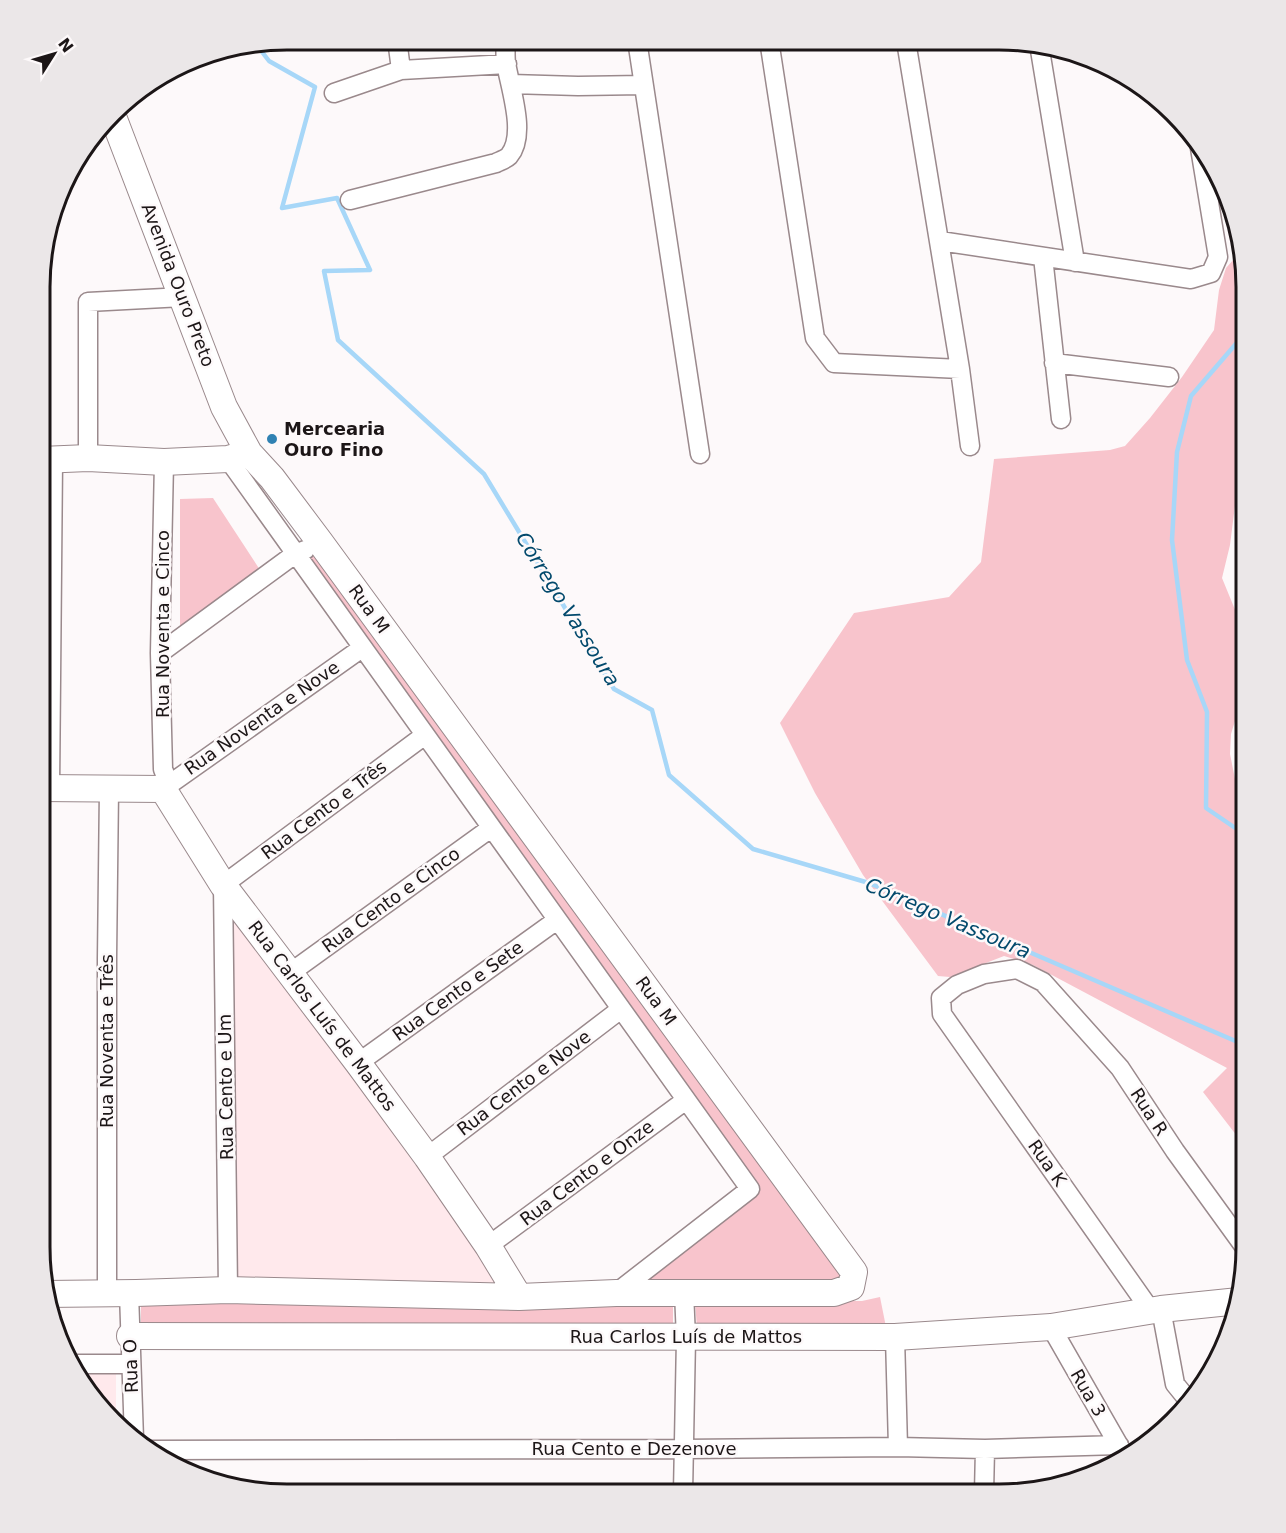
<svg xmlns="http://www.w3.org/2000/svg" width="1286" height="1533" viewBox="0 0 1286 1533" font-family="'DejaVu Sans',sans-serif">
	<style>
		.built { fill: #ffe9ec }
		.green { fill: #f8c4cc }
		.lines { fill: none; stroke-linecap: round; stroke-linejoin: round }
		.stream { stroke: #a7d7f8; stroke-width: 4.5 }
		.street-casing { stroke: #9a898c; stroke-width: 21 }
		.secondary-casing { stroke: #9a898c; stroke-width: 28 }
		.street { stroke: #fff; stroke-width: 18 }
		.secondary { stroke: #fff; stroke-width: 26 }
		.poi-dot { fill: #3082b3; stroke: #fdf9fa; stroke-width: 2 }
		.labels { text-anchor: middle; stroke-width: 5; stroke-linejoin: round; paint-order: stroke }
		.street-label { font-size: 18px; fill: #1c1617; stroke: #fdf9fa }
		.poi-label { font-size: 18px; font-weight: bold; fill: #1c1617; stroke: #fdf9fa; text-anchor: start }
		.water-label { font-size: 20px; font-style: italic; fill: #02496c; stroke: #fdf9fa }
		.rim { fill: none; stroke: #1c1617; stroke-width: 3 }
	</style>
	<rect width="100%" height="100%" fill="#fdf9fa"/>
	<path class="built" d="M230,914L237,918L501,1283L237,1278Z
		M74,1372H116V1425L112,1422Z"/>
	<path class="green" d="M1242,250L1247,287V483L1238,482L1230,545L1222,578L1247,639V682L1231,734L1230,754L1242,814L1247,821V1149L1203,1092L1227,1068L1033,965L1004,956L950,977L938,976L863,875L815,793L780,723L854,613L949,597L981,562L994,459L1110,450L1125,446L1150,418L1182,377L1214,330L1219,290L1226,268Z
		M213,498L260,570L180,630V499Z
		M318,550L848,1269L837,1283L638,1281L757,1193L302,562Z
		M880,1297L886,1327L697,1328L695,1302L862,1301Z
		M141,1299H673V1328H141Z"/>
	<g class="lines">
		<path class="stream" d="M256,44L269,61L315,87L282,208L337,198L370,270L324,271L338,340L484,474L614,689L652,710L669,775L753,849L869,883L1247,1046
			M1247,836L1206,808L1207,712L1187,660L1172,540L1177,452L1191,396L1247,331"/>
		<defs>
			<path id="street" d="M397,39L401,70
				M637,40L700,454
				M769,40L815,338L834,363L960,369
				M906,41L960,369L970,446
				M1039,44L1075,262
				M511,84L578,86L643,85
				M334,93L401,70L507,64
				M350,200L496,163C500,161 506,159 509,156C527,135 510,88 506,63C505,56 506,47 505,40
				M940,241L1191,279L1211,273L1218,257L1200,148
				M1043,257L1061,419
				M1054,363L1169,377
				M88,458V302L183,297
				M228,459L750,1189L616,1293
				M164,462L160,653L163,769L169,785
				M160,653L295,554L305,550
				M50,788L53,460
				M163,789L362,648
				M290,973L491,828
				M358,1063L557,920
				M427,1157L621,1009
				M488,1246L686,1100
				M228,1290L223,885L425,735
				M107,1293V958L109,789
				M129,1293L134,1439
				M1161,1309L1175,1384L1188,1400
				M1151,1311L942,1014L941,998L957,985L984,974L1017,969L1043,982L1120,1068L1175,1151L1246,1249
				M1051,1327L1126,1458
				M895,1337L898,1447
				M70,1364H131
				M149,1450L684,1449L898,1447L985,1449L1119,1445
				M683,1493L686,1338L684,1292
				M984,1493L985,1449"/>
			<path id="secondary" d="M41,460L88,458L164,462L228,459L249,453
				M40,788L163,789L223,885L358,1063L427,1157L488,1246L519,1297
				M45,1294L136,1293L228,1290L519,1297L616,1293H834L851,1287L854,1272L320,542L272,478L249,453L224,407L112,114
				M130,1336L895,1337L1051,1327L1161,1309L1239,1301"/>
		</defs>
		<use href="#street" class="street-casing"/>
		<use href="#secondary" class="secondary-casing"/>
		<use href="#street" class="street"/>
		<use href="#secondary" class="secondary"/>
	</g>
	<circle class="poi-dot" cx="272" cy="439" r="6"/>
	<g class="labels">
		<g class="street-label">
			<text transform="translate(178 285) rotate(69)" y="6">Avenida Ouro Preto</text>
			<text transform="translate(369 609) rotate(54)" y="6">Rua M</text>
			<text transform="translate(163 624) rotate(-90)" y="6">Rua Noventa e Cinco</text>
			<text transform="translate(262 718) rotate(-35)" y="6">Rua Noventa e Nove</text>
			<text transform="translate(324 810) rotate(-37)" y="6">Rua Cento e Três</text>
			<text transform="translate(391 900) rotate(-36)" y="6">Rua Cento e Cinco</text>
			<text transform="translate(458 991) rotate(-36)" y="6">Rua Cento e Sete</text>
			<text transform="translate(656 1001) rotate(54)" y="6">Rua M</text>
			<text transform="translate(322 1016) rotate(53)" y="6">Rua Carlos Luís de Mattos</text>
			<text transform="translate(107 1041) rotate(-90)" y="6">Rua Noventa e Três</text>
			<text transform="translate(524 1083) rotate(-37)" y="6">Rua Cento e Nove</text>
			<text transform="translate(226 1087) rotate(-91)" y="6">Rua Cento e Um</text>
			<text transform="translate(1149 1112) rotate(57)" y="6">Rua R</text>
			<text transform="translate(1047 1163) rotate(55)" y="6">Rua K</text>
			<text transform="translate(587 1173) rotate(-37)" y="6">Rua Cento e Onze</text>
			<text x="686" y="1343">Rua Carlos Luís de Mattos</text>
			<text transform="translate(131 1366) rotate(-92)" y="6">Rua O</text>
			<text transform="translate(1088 1393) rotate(60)" y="6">Rua 3</text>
			<text x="634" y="1455">Rua Cento e Dezenove</text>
		</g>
		<g class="poi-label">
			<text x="284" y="435">Mercearia<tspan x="284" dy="21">Ouro Fino</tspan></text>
		</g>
		<g class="water-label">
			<text transform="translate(568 609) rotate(58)" y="7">Córrego Vassoura</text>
			<text transform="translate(948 918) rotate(23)" y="7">Córrego Vassoura</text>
		</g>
	</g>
	<path d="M0 0H1286V1533H0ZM287 50H999A237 237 0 0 1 1236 287V1247A237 237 0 0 1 999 1484H287A237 237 0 0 1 50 1247V287A237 237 0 0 1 287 50Z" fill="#ebe7e8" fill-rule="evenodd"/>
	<path class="rim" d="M287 50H999A237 237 0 0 1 1236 287V1247A237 237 0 0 1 999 1484H287A237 237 0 0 1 50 1247V287A237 237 0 0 1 287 50Z"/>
	<g transform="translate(54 54) rotate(53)" stroke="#fdf9fa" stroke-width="4.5" paint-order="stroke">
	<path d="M0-4.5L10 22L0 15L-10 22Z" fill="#1c1617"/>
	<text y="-9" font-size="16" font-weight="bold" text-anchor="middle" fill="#1c1617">N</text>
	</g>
</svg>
